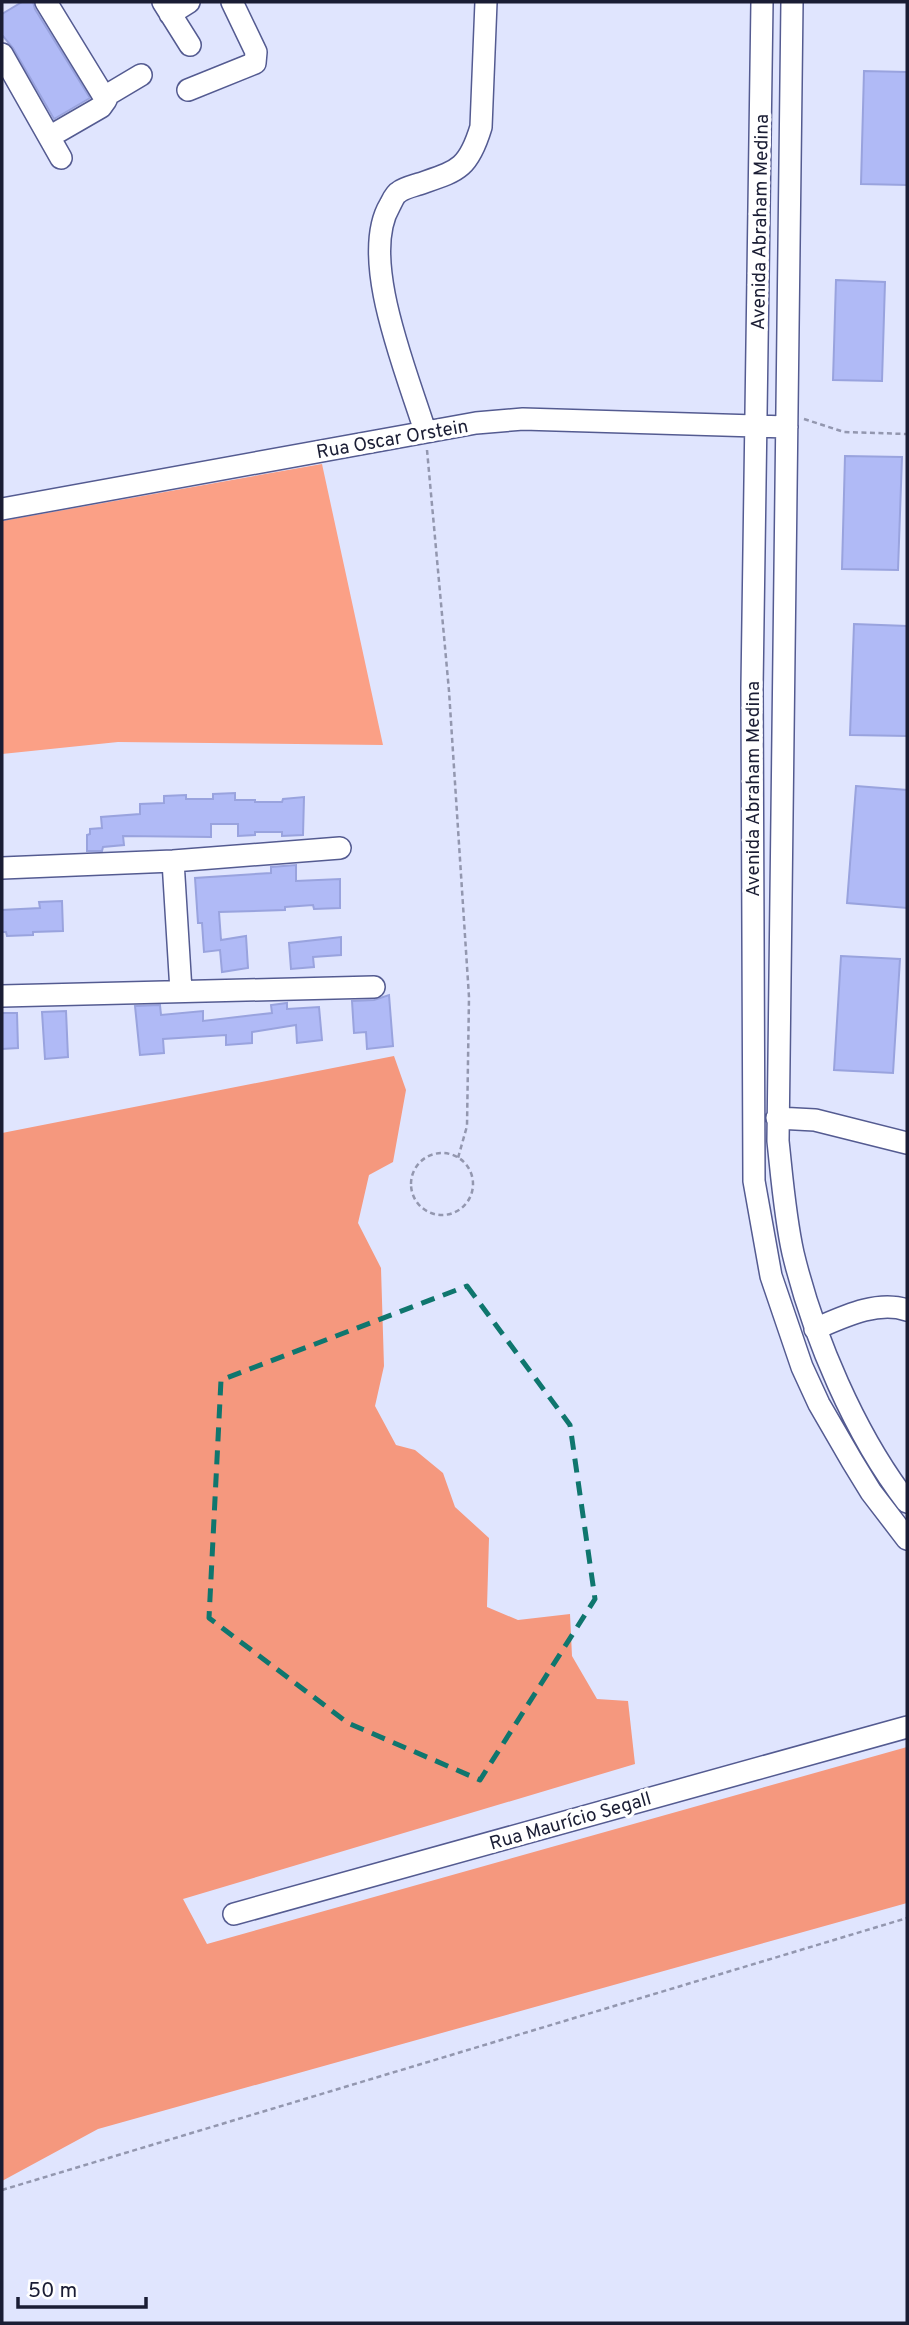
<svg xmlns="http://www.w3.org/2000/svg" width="909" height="2325" viewBox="0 0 909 2325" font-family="Overpass,sans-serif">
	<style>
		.green { fill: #fba086 }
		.forest { fill: #f5987e }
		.building { fill: #b0baf6; stroke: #99a3de; stroke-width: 2 }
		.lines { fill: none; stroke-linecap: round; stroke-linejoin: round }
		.minor-casing { stroke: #545b91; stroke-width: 24 }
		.path { stroke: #9397af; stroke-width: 2.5; stroke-dasharray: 5 3.5; stroke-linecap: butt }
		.minor { stroke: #fff; stroke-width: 21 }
		.marked { fill: none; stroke: #0f766e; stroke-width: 5; stroke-dasharray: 14 9; stroke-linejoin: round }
		.labels { text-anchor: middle; stroke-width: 7; stroke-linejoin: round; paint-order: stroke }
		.street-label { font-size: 19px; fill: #1a1d34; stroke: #fff }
	</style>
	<rect width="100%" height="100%" fill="#e0e5fe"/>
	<path class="green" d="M322,464L383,745L118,742L2,754V521Z"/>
	<path class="forest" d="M394,1056L406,1090L393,1162L369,1175L358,1223L381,1268L384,1366L375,1406L396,1445L415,1450L443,1473L455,1507L489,1538L487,1607L518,1620L570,1614L572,1656L597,1699L628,1701L635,1764L183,1899L207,1944L907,1747V1903L98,2129L2,2181V1133Z"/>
	<path class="building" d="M22,2H33L35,9L90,98L54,119L13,48L2,35V14Z
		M864,71L907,72V185L861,184Z
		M836,280L885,282L882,381L833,380Z
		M845,456L902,457L898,570L842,569Z
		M854,624L907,626V736L850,735Z
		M856,786L907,790V908L847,903Z
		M235,793V800H255V802H282L283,799L304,797L303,835L282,836V832H255V835L238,836V824H211V837L123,836L124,845L103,847L102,851H87V835L90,834V829L102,828L101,817L140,814V804L164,803V796L186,795V799H213V794Z
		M296,865V881L340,879V908L314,909L313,905L285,907V910L219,912L221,940L246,936L248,968L222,972L220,950L204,952L202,923H198L195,878L271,873V867Z
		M62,901L63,931L33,932V935L7,936L6,932H2V910L40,908L39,902Z
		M341,937V955L313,957L314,967L291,969L289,943Z
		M841,956L900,959L893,1073L834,1070Z
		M389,995L393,1046L367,1049L366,1032L354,1033L352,1001L374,1000Z
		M287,1003V1009L319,1007L322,1040L297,1043L296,1025L252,1032V1043L226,1045V1035L163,1039L164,1053L140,1055L135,1006L160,1005L161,1015L203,1011V1021L272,1013L271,1005Z
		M66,1011L68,1057L45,1059L42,1012Z
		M2,1013H17L18,1048L2,1049Z"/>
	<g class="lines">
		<defs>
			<path id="minor" d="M46,2L106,100L101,107L49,137
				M163,2L190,45
				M762,2L752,688L754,1181L771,1276L802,1367L819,1404L852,1461L871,1492L907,1539
				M792,2L778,1141C782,1178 785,1217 793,1253C813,1336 855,1435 907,1502
				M170,14L189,2
				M2,54L61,158
				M188,90L255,63L256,52L232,2
				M104,97L141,75
				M425,431C408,375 358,258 390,205C392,201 395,194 399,192C404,188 413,186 419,184C457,171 468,170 481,127L486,2
				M2,509L476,423L523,419L787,427
				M173,861L181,991
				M2,868L173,861L340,848
				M2,996L374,987
				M777,1118L815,1120L907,1143
				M815,1329C843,1317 877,1300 907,1310
				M234,1914L907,1727"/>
		</defs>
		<use href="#minor" class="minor-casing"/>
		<path class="path" d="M804,419L844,432L907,434
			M427,450L449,691L469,997L467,1126L458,1158
			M411 1184a31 31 0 1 1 62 0a31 31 0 1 1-62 0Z
			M2,2190L907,1918"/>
		<use href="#minor" class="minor"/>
	</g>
	<path class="marked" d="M467,1286L570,1425L595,1599L480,1780L348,1723L209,1618L221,1380Z"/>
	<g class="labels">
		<g class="street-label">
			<text transform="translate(759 222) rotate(-89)" y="7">Avenida Abraham Medina</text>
			<text transform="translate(392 438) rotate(-10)" y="7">Rua Oscar Orstein</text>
			<text transform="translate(752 789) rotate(-90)" y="7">Avenida Abraham Medina</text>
			<text transform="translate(570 1820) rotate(-16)" y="7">Rua Maurício Segall</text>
		</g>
	</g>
	<rect width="909" height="2325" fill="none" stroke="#1a1d34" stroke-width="7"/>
	<path d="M18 2297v10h128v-10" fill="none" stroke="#1a1d34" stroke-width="3.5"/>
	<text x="28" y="2297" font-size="21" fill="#1a1d34" stroke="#ffffff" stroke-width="5" paint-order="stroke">50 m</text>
</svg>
